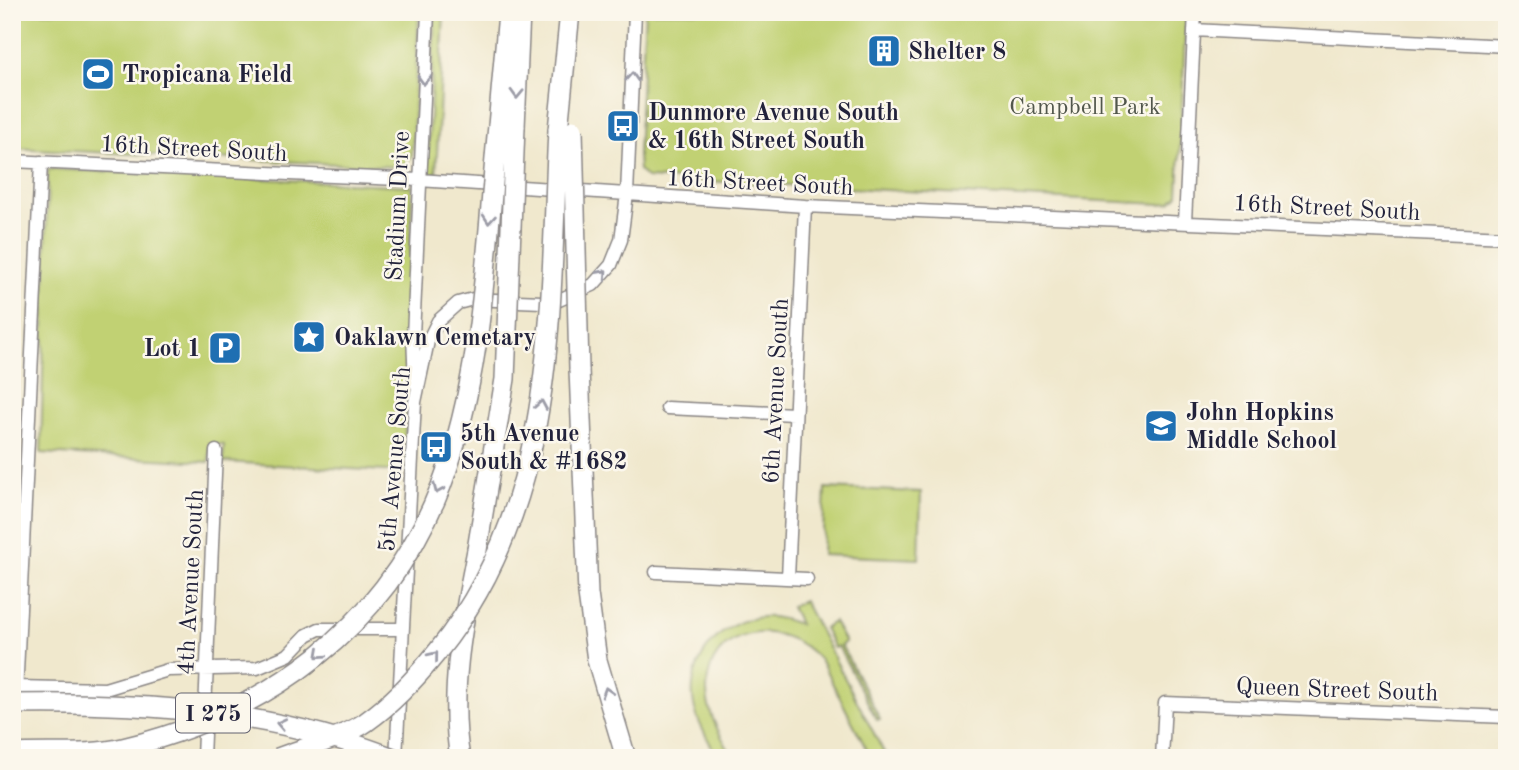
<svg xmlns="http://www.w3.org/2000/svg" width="1519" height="770" viewBox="0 0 1519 770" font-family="'Old Standard TT',serif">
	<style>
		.green { fill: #c1d173; stroke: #727a57; stroke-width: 2 }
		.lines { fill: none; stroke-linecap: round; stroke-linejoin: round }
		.minor-casing { stroke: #898584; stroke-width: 15 }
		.highway-casing { stroke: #898584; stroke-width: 22 }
		.minor { stroke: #fff; stroke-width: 12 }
		.highway { stroke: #fff; stroke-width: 19 }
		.highway-bridge-casing { stroke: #898584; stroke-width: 22; stroke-linecap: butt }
		.highway-bridge { stroke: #fff; stroke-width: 19 }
		.oneway { stroke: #9c9ca7 }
		.labels { text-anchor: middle; stroke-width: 5; stroke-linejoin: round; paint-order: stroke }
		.shield { fill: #fbf7ec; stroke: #636270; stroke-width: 2 }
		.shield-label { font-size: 23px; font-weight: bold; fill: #22223b }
		.poi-label { font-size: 24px; font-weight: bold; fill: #22223b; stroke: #fbf7ec; text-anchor: start }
		.park-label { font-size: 24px; fill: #52574c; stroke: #fbf7ec }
		.street-label { font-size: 24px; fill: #22223b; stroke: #fbf7ec }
	</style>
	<rect width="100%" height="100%" fill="#fbf7ec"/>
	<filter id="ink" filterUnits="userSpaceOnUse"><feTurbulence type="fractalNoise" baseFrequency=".0143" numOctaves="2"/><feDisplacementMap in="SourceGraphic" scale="14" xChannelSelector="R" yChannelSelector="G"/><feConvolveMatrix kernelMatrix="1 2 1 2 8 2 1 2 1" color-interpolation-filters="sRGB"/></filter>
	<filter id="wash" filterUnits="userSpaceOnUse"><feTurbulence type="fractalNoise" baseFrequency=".00686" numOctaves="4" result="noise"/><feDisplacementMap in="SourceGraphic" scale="28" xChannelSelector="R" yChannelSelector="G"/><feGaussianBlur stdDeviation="1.57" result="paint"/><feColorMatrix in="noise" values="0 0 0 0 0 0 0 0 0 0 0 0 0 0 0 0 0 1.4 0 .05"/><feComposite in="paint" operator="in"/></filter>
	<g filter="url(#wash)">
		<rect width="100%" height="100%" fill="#f0e8cd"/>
		<path class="green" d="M12,12H419L412,156L405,165L397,167L12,148Z
			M435,12H444L436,174H427Z
			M645,12H1186L1178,195L1171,202L1161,204L647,178L639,170L638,155Z
			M48,169L412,186L404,472L223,462L224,445L210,444L209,462L41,453Z
			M825,488L921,492L919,559L822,555Z
			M804,601L887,758H871L821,661C781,614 705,627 707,692C708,717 722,737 733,758H718C708,739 695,720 693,698C689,658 722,620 762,617C775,616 787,620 799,624L791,607Z
			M834,622L845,642L841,645L880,719L877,720L838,646L834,648L824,628Z"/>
	</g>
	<g filter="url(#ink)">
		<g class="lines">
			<defs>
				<path id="minor" d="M1194,30L1507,46
					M12,161L419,180L805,206L1507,237
					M1185,222L1195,12
					M415,383L413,336L428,12
					M667,408L794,414
					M656,572L807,579
					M788,578L805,206
					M16,687L105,689L168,670L257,668L288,655L307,635L319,629H402
					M13,758L41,162
					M203,758L216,451
					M396,758L415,402L428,341L438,321L458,303L473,299L542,302L559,300L593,285L611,265L621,240L627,194L635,12
					M1162,758L1165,703L1507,717"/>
				<path id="highway" d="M498,126L507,24
					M515,127L520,12
					M558,130L570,12
					M579,369L588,594L597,660L626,758
					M460,758C448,690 464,617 477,550"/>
			</defs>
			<use href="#minor" class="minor-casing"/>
			<use href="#highway" class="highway-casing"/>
			<use href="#minor" class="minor"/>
			<use href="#highway" class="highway"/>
			<defs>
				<path id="highway-bridge" d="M573,130L579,369
					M477,550L505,379L515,127
					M12,704C140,702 273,710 393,758
					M12,754C46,752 91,756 123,748C268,713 386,628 441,486C484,373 486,246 498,126
					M278,758C303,748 345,737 366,722C393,703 417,677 438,651C559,500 549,313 558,130"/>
			</defs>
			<use href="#highway-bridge" class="highway-bridge-casing"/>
			<use href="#highway-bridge" class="highway-bridge"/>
		</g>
		<defs><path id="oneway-chevron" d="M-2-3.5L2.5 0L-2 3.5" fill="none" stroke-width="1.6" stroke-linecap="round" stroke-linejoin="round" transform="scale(1.75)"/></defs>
		<g class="oneway">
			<use href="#oneway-chevron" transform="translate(632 77) rotate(-87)"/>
			<use href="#oneway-chevron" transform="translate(424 80) rotate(93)"/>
			<use href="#oneway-chevron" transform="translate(517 94) rotate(92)"/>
			<use href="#oneway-chevron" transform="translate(489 219) rotate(95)"/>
			<use href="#oneway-chevron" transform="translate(603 274) rotate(-48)"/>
			<use href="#oneway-chevron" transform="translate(541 405) rotate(-80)"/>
			<use href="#oneway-chevron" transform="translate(438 489) rotate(113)"/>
			<use href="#oneway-chevron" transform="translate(320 654) rotate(138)"/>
			<use href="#oneway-chevron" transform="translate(434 656) rotate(-51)"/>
			<use href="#oneway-chevron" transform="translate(607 692) rotate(-107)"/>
			<use href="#oneway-chevron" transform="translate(281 724) rotate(-168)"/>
		</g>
	</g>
	<defs>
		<symbol id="building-square" viewBox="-11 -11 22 22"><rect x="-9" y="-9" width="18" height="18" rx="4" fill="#1f6fb2" stroke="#fbf7ec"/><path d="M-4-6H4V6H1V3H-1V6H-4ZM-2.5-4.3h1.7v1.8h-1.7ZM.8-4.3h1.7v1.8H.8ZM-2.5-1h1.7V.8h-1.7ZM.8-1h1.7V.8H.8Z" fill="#fff"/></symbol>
		<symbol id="stadium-square" viewBox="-11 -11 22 22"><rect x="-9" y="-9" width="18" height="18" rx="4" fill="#1f6fb2" stroke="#fbf7ec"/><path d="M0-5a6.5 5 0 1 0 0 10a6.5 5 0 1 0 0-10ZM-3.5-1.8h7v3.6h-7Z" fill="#fff"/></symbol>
		<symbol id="bus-square" viewBox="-11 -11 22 22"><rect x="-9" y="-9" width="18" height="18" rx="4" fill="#1f6fb2" stroke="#fbf7ec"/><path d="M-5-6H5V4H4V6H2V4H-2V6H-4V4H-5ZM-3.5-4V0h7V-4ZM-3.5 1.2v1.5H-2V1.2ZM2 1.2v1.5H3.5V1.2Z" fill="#fff"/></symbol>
		<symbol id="sight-square" viewBox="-11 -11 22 22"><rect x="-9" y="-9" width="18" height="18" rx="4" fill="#1f6fb2" stroke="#fbf7ec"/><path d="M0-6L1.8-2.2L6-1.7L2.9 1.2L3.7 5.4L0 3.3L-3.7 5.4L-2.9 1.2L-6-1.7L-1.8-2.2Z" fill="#fff"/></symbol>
		<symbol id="parking-square" viewBox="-11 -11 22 22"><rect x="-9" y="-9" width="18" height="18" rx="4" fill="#1f6fb2" stroke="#fbf7ec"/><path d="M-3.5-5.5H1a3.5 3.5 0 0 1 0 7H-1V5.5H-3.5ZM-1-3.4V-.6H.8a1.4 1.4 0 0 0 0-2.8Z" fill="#fff"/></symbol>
		<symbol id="school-square" viewBox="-11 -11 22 22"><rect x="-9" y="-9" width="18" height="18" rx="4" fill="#1f6fb2" stroke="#fbf7ec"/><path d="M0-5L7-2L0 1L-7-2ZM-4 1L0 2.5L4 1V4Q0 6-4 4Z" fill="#fff"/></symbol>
	</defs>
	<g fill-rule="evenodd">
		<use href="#building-square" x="865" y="32" width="38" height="38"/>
		<use href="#stadium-square" x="79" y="55" width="38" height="38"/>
		<use href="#bus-square" x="604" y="107" width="38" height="38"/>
		<use href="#sight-square" x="290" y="318" width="38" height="38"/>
		<use href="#parking-square" x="206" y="329" width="38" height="38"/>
		<use href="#school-square" x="1142" y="407" width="38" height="38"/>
		<use href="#bus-square" x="417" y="428" width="38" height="38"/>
	</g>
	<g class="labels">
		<rect class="shield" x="176" y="693.5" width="74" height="39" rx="5"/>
		<g class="shield-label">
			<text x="213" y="721">I 275</text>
		</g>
		<g class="poi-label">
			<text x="908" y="59">Shelter 8</text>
			<text x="122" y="82">Tropicana Field</text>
			<text x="648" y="120">Dunmore Avenue South<tspan x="648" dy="28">&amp; 16th Street South</tspan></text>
			<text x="334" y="345">Oaklawn Cemetary</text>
			<text x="201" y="356" text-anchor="end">Lot 1</text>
			<text x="1186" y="420">John Hopkins<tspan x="1186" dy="28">Middle School</tspan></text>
			<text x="460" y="441">5th Avenue<tspan x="460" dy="28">South &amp; #1682</tspan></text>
		</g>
		<g class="park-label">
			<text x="1085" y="114">Campbell Park</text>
		</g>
		<g class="street-label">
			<text transform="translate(194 148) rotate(3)" y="8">16th Street South</text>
			<text transform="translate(760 182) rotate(3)" y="8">16th Street South</text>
			<text transform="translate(397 206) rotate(-87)" y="8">Stadium Drive</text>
			<text transform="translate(1327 207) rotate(3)" y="8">16th Street South</text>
			<text transform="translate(775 391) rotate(-87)" y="8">6th Avenue South</text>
			<text transform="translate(394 459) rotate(-85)" y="8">5th Avenue South</text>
			<text transform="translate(190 582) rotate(-87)" y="8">4th Avenue South</text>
			<text transform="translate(1337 689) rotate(2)" y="8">Queen Street South</text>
		</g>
	</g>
	<rect width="1519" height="770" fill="none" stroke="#fbf7ec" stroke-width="42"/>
</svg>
